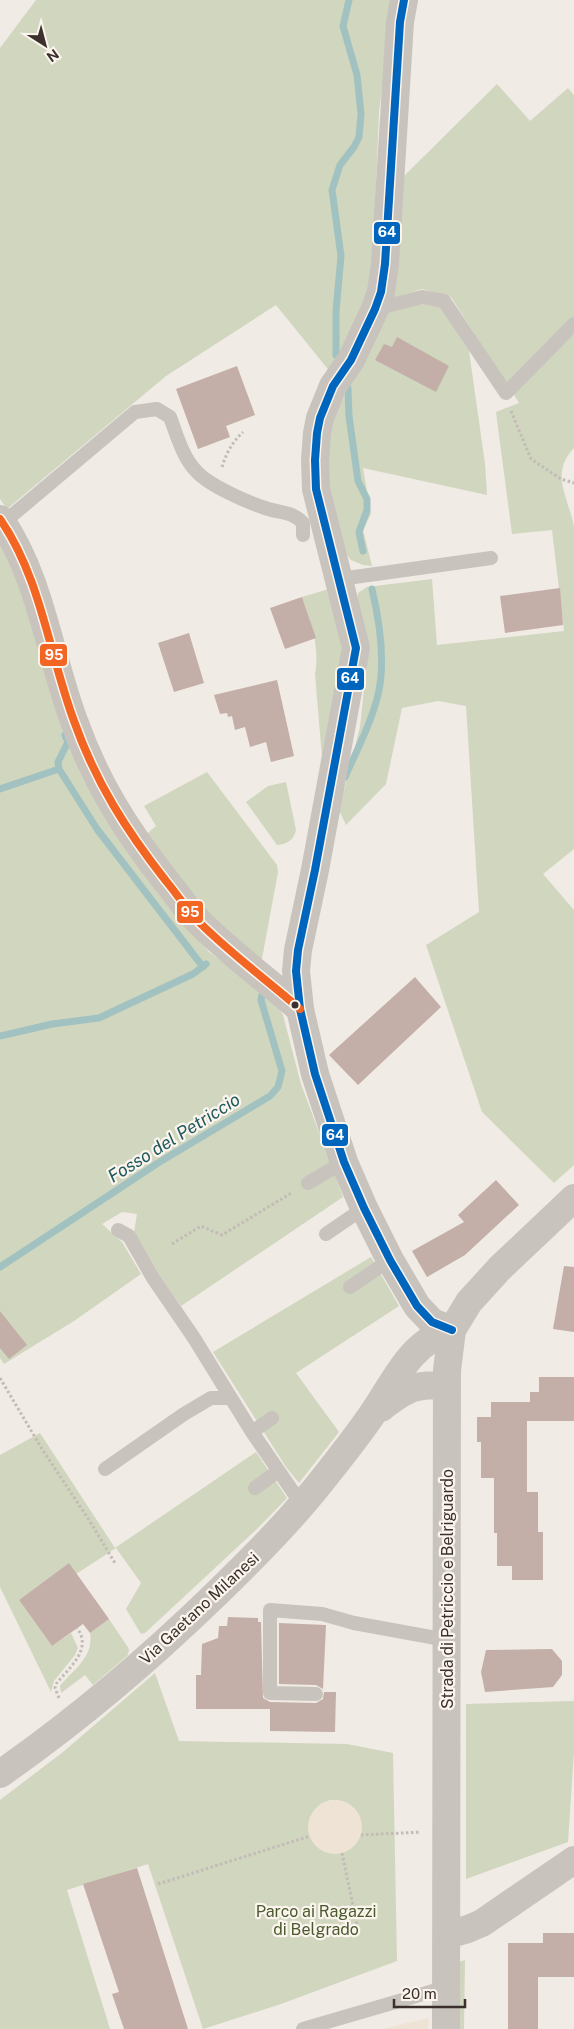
<svg xmlns="http://www.w3.org/2000/svg" width="574" height="2029" viewBox="0 0 574 2029" font-family="'Public Sans',sans-serif">
	<style>
		.green { fill: #d1d6bf; fill-rule: evenodd }
		.plaza { fill: #eee3d5 }
		.lines { fill: none; stroke-linecap: round; stroke-linejoin: round }
		.stream { stroke: #a1c2c1; stroke-width: 7 }
		.building { fill: #c3afa7 }
		.path { stroke: #c2bbb6; stroke-width: 3; stroke-dasharray: 2.5 2.5; stroke-linecap: butt }
		.lane { stroke: #c9c3be; stroke-width: 14 }
		.street { stroke: #c9c3be; stroke-width: 28 }
		.bus-1-casing { stroke: #fbf5ee; stroke-width: 11 }
		.bus-2-casing { stroke: #fbf5ee; stroke-width: 11 }
		.bus-1 { stroke: #0065bd; stroke-width: 8 }
		.bus-2 { stroke: #f26522; stroke-width: 8 }
		.bus-dot { fill: #3b302b; stroke: #fbf5ee; stroke-width: 2 }
		.labels { text-anchor: middle; stroke-width: 4.5; stroke-linejoin: round; paint-order: stroke }
		.street-label { font-size: 16px; fill: #3b302b; stroke: #fbf5ee }
		.park-label { font-size: 16px; fill: #4a5a2e; stroke: #fbf5ee }
		.water-label { font-size: 18px; font-style: italic; fill: #1f5a5e; stroke: #fbf5ee }
		.line-badge { stroke: #fbf5ee; stroke-width: 2 }
		.badge-label { font-size: 14px; text-anchor: middle; font-weight: bold; fill: #fff }
	</style>
	<rect width="100%" height="100%" fill="#f0ebe5"/>
	<path class="green" d="M36,0H394L379,112L373,263L370,290L331,373L276,305L166,376L7,509L0,499V48Z
		M497,84L530,121L568,88L574,95V448C549,474 569,498 574,527V849L543,874L574,910V1165L554,1183L482,1112L426,945L479,912L466,706L438,701L402,708L386,784L346,825L339,810L360,727L368,653L357,604L358,593L367,587L432,579L437,645L564,631L552,530L512,534L496,412L519,403L451,297L422,289L384,301L402,178Z
		M419,304L441,307L469,351L485,464L487,495L363,468L371,514L363,530L372,566L363,565L351,560L344,552L331,506L326,445L332,421L371,342L390,311Z
		M0,545L25,591L126,844L209,952L274,1000L283,1015L301,1084L343,1197L181,1306L160,1276L134,1232L137,1214L122,1212L102,1224L122,1242L141,1274L74,1321L4,1364L0,1358Z
		M329,589L344,658L322,758L315,674C320,646 311,623 302,597Z
		M207,772L277,865L278,872L261,964L204,914L143,837L156,826L144,806Z
		M286,782L296,830C294,840 287,844 277,845L246,802L268,786Z
		M371,1257L399,1306L296,1373L339,1432L299,1483L286,1467L213,1352Z
		M40,1433L115,1548L256,1452L287,1498L259,1527L145,1633L141,1634L126,1609L141,1583L116,1548L76,1574L68,1564L19,1600L52,1646L71,1633L78,1648L75,1655L54,1681L51,1692L0,1587V1455Z
		M109,1619L129,1649L128,1655L93,1685L85,1675L61,1693L60,1686C74,1669 94,1657 90,1633Z
		M155,1673L179,1741L347,1744L393,1753L397,1961L281,2004L203,2029L148,1864L67,1890L110,2029H0V1800L63,1752ZM330,1800C345,1800 353,1804 360,1817L321,1804Z
		M574,1701V1751L568,1842L466,1879V1704Z
		M465,1960L464,2029H459V1962Z"/>
	<path class="plaza" d="M308 1827a27 27 0 1 1 54 0a27 27 0 1 1-54 0Z
		M429,2018L428,2029H382Z"/>
	<g class="lines">
		<path class="stream" d="M336,355V311L341,256L332,190L340,165L354,147L359,137L361,114L357,75L343,26L349,0
			M348,388L349,416L358,481L367,499V510L359,532L363,551
			M59,769L58,762L68,742L65,735
			M345,777C357,750 371,723 378,695C386,661 380,623 372,589
			M0,789L59,769L97,829L203,967
			M0,1036L52,1024L99,1018L193,974L206,964
			M0,1267L158,1163L270,1096L278,1087L282,1071L261,1000L263,990"/>
	</g>
	<path class="building" d="M397,337L449,366L436,392L375,360L384,344L392,347Z
		M237,366L255,415L226,426L230,437L198,449L176,389Z
		M560,588L563,625L505,633L500,596Z
		M302,597L316,638L285,649L270,608Z
		M189,633L204,683L174,692L158,643Z
		M277,680L294,756L271,762L266,742L250,747L245,727L235,730L232,716L228,717L227,713L220,714L214,695Z
		M415,977L441,1007L358,1085L329,1055Z
		M496,1180L519,1205L465,1255L427,1277L412,1251L464,1222L458,1215Z
		M564,1266L574,1267V1332L553,1329Z
		M0,1311L27,1345L9,1359L0,1348Z
		M539,1377H574V1421H527V1492H538V1532H543V1580H512V1566H497V1533H494V1478H481V1442H477V1417H491V1402H530V1392H539Z
		M69,1563L109,1619L90,1633L83,1624L52,1646L19,1600Z
		M228,1617L258,1618V1622H261L263,1698L270,1702L316,1703L323,1699L324,1692H336L335,1732L270,1731V1709H196V1675H201L202,1644L218,1638L219,1626H227Z
		M279,1623L326,1625L323,1689L316,1685L279,1684Z
		M552,1649L562,1661V1675L553,1687L485,1692L481,1672L486,1650Z
		M137,1868L188,2029H124L112,1994L119,1992L83,1884Z
		M543,1933H574V1977H538V2029H508V1943H543Z"/>
	<g class="lines">
		<path class="path" d="M511,411L531,459L561,479L574,483
			M222,467C226,454 232,442 243,432
			M172,1244L201,1226L222,1235L293,1192
			M0,1378L42,1449L89,1520L115,1563
			M59,1698L55,1688L56,1684C69,1668 93,1649 77,1628
			M361,1835L421,1832
			M342,1853L357,1925
			M158,1884L310,1836"/>
		<path class="lane" d="M375,309L422,297L444,301L506,393L574,324
			M3,523L135,412L157,409L170,417C177,436 183,458 197,472C210,486 247,502 265,508C279,513 292,511 303,523V535
			M340,579L491,558
			M308,1183L344,1162
			M118,1230L129,1236L153,1278L194,1338L252,1432L302,1505
			M326,1234L364,1208
			M350,1287L390,1260
			M252,1432L272,1418
			M105,1469L184,1414L211,1398H231
			M255,1488L278,1471
			M316,1694L270,1693V1610L322,1614L354,1623L447,1640
			M303,2029L447,1987"/>
		<path class="street" d="M404,0L400,22L385,264L381,292L375,309L351,360L333,386L320,418L317,433L315,460L316,489L356,648L315,870L298,950L296,971L300,1009L315,1074L344,1162L364,1208L390,1260L417,1306L432,1322L452,1330
			M0,519C41,578 49,654 74,721C96,783 126,830 166,881C177,894 187,910 199,922C231,954 267,980 300,1009
			M381,1408C406,1389 415,1383 447,1386
			M0,1774C76,1721 148,1660 215,1595C255,1556 294,1517 328,1473C343,1454 358,1435 371,1416C395,1382 409,1342 452,1330
			M447,1935L468,1929L482,1923L574,1860
			M446,2029L447,1370L452,1330L469,1302L500,1268L574,1198"/>
		<defs>
			<path id="bus-1" d="M404,0L400,22L385,264L381,292L375,309L351,360L333,386L320,418L317,433L315,460L316,489L356,648L315,870L298,950L296,971L300,1009L315,1074L344,1162L364,1208L390,1260L417,1306L432,1322L452,1330"/>
			<path id="bus-2" d="M0,519C41,578 49,654 74,721C96,783 126,830 166,881C177,894 187,910 199,922C231,954 267,980 300,1009"/>
		</defs>
		<use href="#bus-1" class="bus-1-casing"/>
		<use href="#bus-2" class="bus-2-casing"/>
		<use href="#bus-1" class="bus-1"/>
		<use href="#bus-2" class="bus-2"/>
	</g>
	<circle class="bus-dot" cx="295" cy="1005" r="4.5"/>
	<g class="labels">
		<g class="street-label">
			<text transform="translate(447 1589) rotate(-90)" y="6">Strada di Petriccio e Belriguardo</text>
			<text transform="translate(199 1608) rotate(-43)" y="6">Via Gaetano Milanesi</text>
		</g>
		<g class="park-label">
			<text x="316" y="1917">Parco ai Ragazzi<tspan x="316" dy="18">di Belgrado</tspan></text>
		</g>
		<g class="water-label">
			<text transform="translate(174 1138) rotate(-32)" y="6">Fosso del Petriccio</text>
		</g>
	</g>
	<g class="line-badge">
		<rect x="373" y="221" width="28" height="24" rx="5" fill="#0065bd"/>
		<rect x="39" y="643" width="29" height="24" rx="5" fill="#f26522"/>
		<rect x="336" y="667" width="29" height="24" rx="5" fill="#0065bd"/>
		<rect x="176" y="900" width="28" height="24" rx="5" fill="#f26522"/>
		<rect x="321" y="1123" width="28" height="24" rx="5" fill="#0065bd"/>
	</g>
	<g class="badge-label">
		<text x="387" y="237">64</text>
		<text x="54" y="660">95</text>
		<text x="350" y="683">64</text>
		<text x="190" y="917">95</text>
		<text x="335" y="1140">64</text>
	</g>
	<g transform="translate(45 45) rotate(144)" stroke="#fbf5ee" stroke-width="4" paint-order="stroke">
	<path d="M0-4L9 19L0 12L-9 19Z" fill="#3b302b"/>
	<text y="-8" font-size="14" font-weight="bold" text-anchor="middle" fill="#3b302b">N</text>
	</g>
	<path d="M394 1999v8h71v-8" fill="none" stroke="#3b302b" stroke-width="2.5"/>
	<text x="402" y="1999" font-size="15" fill="#3b302b" stroke="#fbf5ee" stroke-width="4" paint-order="stroke">20 m</text>
</svg>
